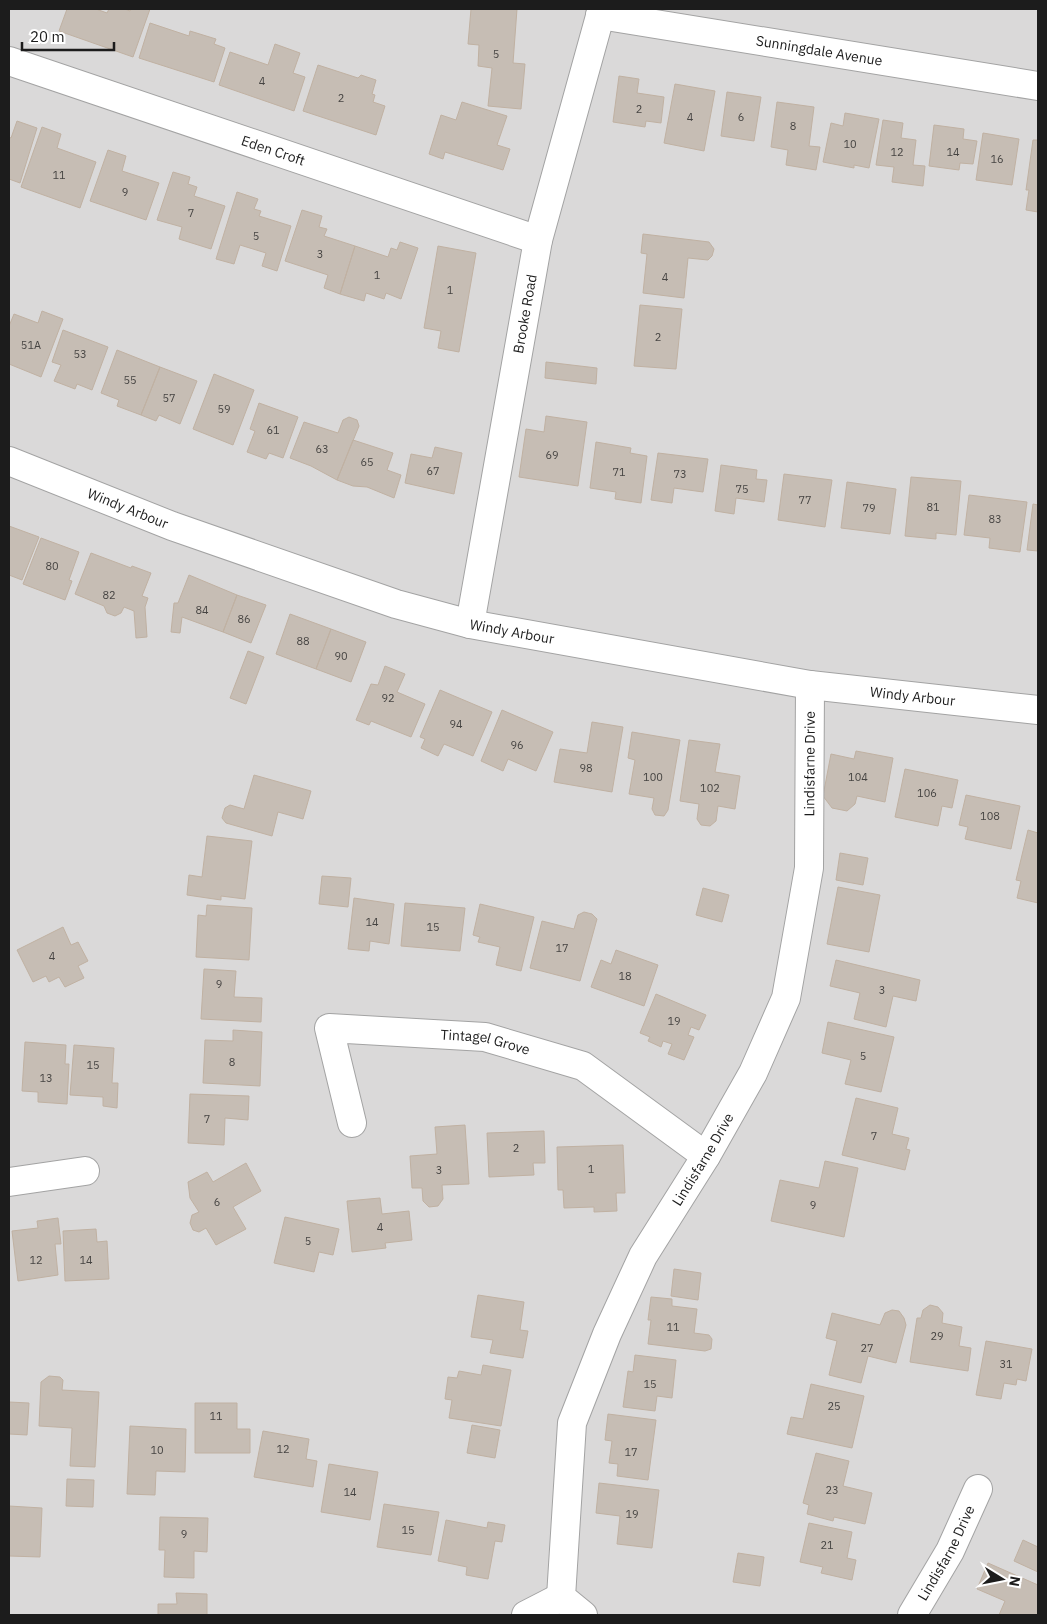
<svg xmlns="http://www.w3.org/2000/svg" width="1047" height="1624" viewBox="0 0 1047 1624" font-family="'IBM Plex Sans',sans-serif">
	<style>
		.residential { fill: #dad9d9 }
		.building { fill: #c6bdb4; stroke: #c0b1a2 }
		.lines { fill: none; stroke-linecap: round; stroke-linejoin: round }
		.minor-casing { stroke: #a3a3a3; stroke-width: 30 }
		.tertiary-casing { stroke: #a3a3a3; stroke-width: 30 }
		.minor { stroke: #fff; stroke-width: 28 }
		.tertiary { stroke: #fff; stroke-width: 28 }
		.labels { text-anchor: middle; stroke-width: 4; stroke-linejoin: round; paint-order: stroke }
		.number-label { font-size: 11px; fill: #464442 }
		.street-label { font-size: 14px; fill: #1c1c1c; stroke: #fff }
	</style>
	<rect width="100%" height="100%" fill="#eeeae1"/>
	<path class="residential" d="M9,9H1038V1615H9Z"/>
	<path class="building" d="M67,9H96L107,13L109,9H125L130,11L131,9H150L133,57L59,31Z
		M471,9H517L513,63L525,64L521,109L488,106L492,68L478,66L479,45L468,44Z
		M150,23L189,36L190,31L216,39L214,44L225,48L214,82L139,58Z
		M275,44L300,53L293,73L305,77L294,111L219,85L230,52L268,65Z
		M318,65L358,78L361,75L376,80L372,94L375,95L373,102L385,106L376,135L303,111Z
		M619,76L639,79L637,93L664,97L661,123L646,121L645,127L613,122Z
		M675,84L715,91L704,151L664,143Z
		M727,92L761,97L754,141L721,136Z
		M462,102L507,116L497,145L510,149L503,170L445,152L443,159L429,154L441,115L456,120Z
		M777,102L814,107L809,146L820,147L816,170L786,165L788,150L771,147Z
		M845,113L879,119L869,168L854,165V168L823,162L831,123L843,126Z
		M883,120L903,123L901,138L916,140L913,165L925,166L923,186L892,182L894,167L876,165Z
		M17,121L37,128L20,183L9,179V137L11,138Z
		M934,125L964,129L963,139L977,141L973,164L960,163L959,170L929,166Z
		M42,127L61,134L57,148L96,162L80,208L21,187Z
		M983,133L1019,139L1012,185L976,180Z
		M1033,140H1038V212L1026,210L1029,190H1026Z
		M108,150L126,156L122,171L159,183L146,220L90,201Z
		M173,172L190,177L188,184L197,187L194,196L225,206L211,249L179,239L182,227L157,220Z
		M237,192L258,199L254,209L261,211L259,216L291,226L277,271L262,266L266,253L240,245L234,264L216,259Z
		M302,210L322,216L319,227L327,229L324,236L355,246L340,294L324,288L328,275L285,261Z
		M643,234L709,242L714,249L712,256L708,260L688,258L684,298L643,293L647,254L641,253Z
		M400,242L418,248L401,299L386,293L384,299L366,293L364,301L340,294L355,246L388,257L391,248L397,250Z
		M438,246L476,253L459,352L438,348L441,331L424,328Z
		M640,305L682,309L676,369L634,366Z
		M42,311L63,319L41,377L9,364V326L14,314L38,323Z
		M63,330L108,347L92,390L77,384L75,389L54,381L61,365L52,362Z
		M117,350L160,367L141,415L117,406L119,400L101,393Z
		M546,362L597,368L596,384L545,378Z
		M160,367L197,381L180,424L159,415L156,421L141,415Z
		M214,374L254,390L233,445L193,429Z
		M259,403L298,417L283,458L269,453L266,459L247,452L255,431L250,429Z
		M546,416L587,422L578,486L519,477L526,429L544,432Z
		M349,417L357,420L359,426L337,480L311,466L290,458L304,422L338,433L343,420Z
		M353,440L393,453L387,470L401,475L394,498L367,487L353,486L337,480Z
		M596,442L631,448L630,453L647,456L641,503L615,499L616,492L590,488Z
		M435,447L462,453L454,494L405,483L411,454L432,458Z
		M658,453L708,459L703,492L674,488L672,503L651,500Z
		M721,465L757,470L756,479L767,480L764,502L736,498L734,514L715,511Z
		M784,474L832,480L825,527L778,520Z
		M911,477L961,481L956,535L936,533V539L905,536Z
		M847,482L896,489L890,534L841,528Z
		M969,495L1027,502L1020,552L989,548L990,538L964,535Z
		M1033,504L1038,505V551L1027,550Z
		M9,526L39,537L22,580L9,575Z
		M41,538L79,552L69,580L72,581L65,600L23,584Z
		M91,553L131,568L132,566L151,573L142,596L148,598L145,607L147,637L136,638L134,611L124,607L121,613L115,616L107,613L104,606L75,594Z
		M189,575L237,595L223,632L182,617L180,633L171,632L174,603H178Z
		M237,595L266,605L251,643L223,632Z
		M290,614L331,629L316,669L276,654Z
		M331,629L366,642L351,682L316,669Z
		M248,651L264,657L246,704L230,698Z
		M385,666L405,674L397,692L425,704L411,737L371,721L369,725L356,720L371,684L378,685Z
		M440,690L492,712L473,756L444,744L438,756L421,748L425,739L420,737Z
		M502,710L553,732L536,771L508,759L503,771L481,761Z
		M592,722L623,727L612,792L554,782L560,749L587,753Z
		M632,732L680,740L668,810L664,816L655,815L652,809L654,798L629,794L635,760L628,758Z
		M689,740L720,744L715,772L740,776L735,809L718,806L716,821L710,826L701,825L697,819L699,804L680,801Z
		M856,751L893,758L885,802L857,796L855,804L847,811L832,808L823,796L831,754L854,759Z
		M905,769L958,780L952,808L942,806L938,826L895,817Z
		M254,775L311,791L303,819L278,812L272,836L226,823L222,818L225,808L230,805L244,809Z
		M966,795L1020,806L1011,849L965,839L968,827L959,825Z
		M1028,830L1038,833V903L1017,898L1021,881L1016,880Z
		M207,836L252,841L245,899L221,896V900L187,895L189,875L202,877Z
		M840,853L868,858L863,885L836,880Z
		M322,876L351,878L348,907L319,904Z
		M838,887L880,895L869,952L827,944Z
		M703,888L729,895L722,922L696,915Z
		M354,898L394,904L389,944L370,941L369,951L348,949Z
		M405,903L465,908L460,951L401,946Z
		M480,904L534,917L521,971L496,965L500,947L478,942L480,937L473,935Z
		M207,905L252,908L249,960L196,957L198,915L206,916Z
		M584,912L592,914L597,919L580,981L530,968L542,921L574,929L578,915Z
		M63,927L71,945L78,942L88,961L78,966L84,978L65,987L59,977L49,982L46,976L33,982L17,950Z
		M616,950L658,965L644,1006L591,987L601,960L611,964Z
		M836,960L920,980L916,1001L893,996L886,1027L854,1019L860,993L830,986Z
		M204,969L236,971L234,997L262,998L261,1022L201,1019Z
		M656,994L706,1015L699,1030L691,1027L688,1035L694,1037L684,1060L668,1054L672,1044L663,1041L661,1047L648,1041L650,1037L640,1033Z
		M828,1022L894,1037L881,1092L845,1084L851,1060L822,1053Z
		M233,1030L262,1032L260,1086L203,1083L205,1040L233,1041Z
		M25,1042L66,1045L65,1064H69L67,1104L38,1102V1092L22,1091Z
		M74,1045L114,1048L112,1083H118L117,1108L103,1106V1097L70,1095Z
		M190,1094L249,1096L248,1120L225,1118L224,1145L188,1143Z
		M856,1098L898,1108L892,1134L909,1138L906,1149L910,1150L905,1170L842,1155Z
		M465,1125L469,1184L442,1185L443,1199L438,1206L429,1207L423,1201L422,1188H412L410,1156L437,1154L435,1127Z
		M544,1131L545,1163H533L534,1175L489,1177L487,1133Z
		M623,1145L625,1193H616L617,1211L594,1212V1207L564,1208L563,1190H558L557,1147Z
		M825,1161L858,1168L844,1237L771,1221L780,1180L819,1188Z
		M246,1163L261,1191L233,1207L246,1229L216,1245L206,1228L199,1232L193,1230L190,1223L192,1215L199,1212L190,1198L188,1182L207,1172L213,1182Z
		M380,1198L382,1214L409,1211L412,1240L385,1243L386,1248L352,1252L347,1201Z
		M285,1217L339,1229L333,1255L319,1252L314,1272L274,1263Z
		M58,1218L61,1244H55L58,1275L18,1281L12,1231L38,1228L37,1221Z
		M96,1229L97,1242L107,1241L109,1279L65,1281L63,1231Z
		M674,1269L701,1273L698,1300L671,1296Z
		M478,1295L524,1302L520,1330L528,1331L523,1358L490,1353L493,1340L471,1337Z
		M651,1297L672,1299V1306L697,1309L694,1333L709,1335L712,1339L711,1349L705,1351L648,1344L651,1320H648Z
		M930,1305L938,1307L943,1313L942,1323L962,1327L959,1346L971,1348L968,1371L910,1362L917,1318H921L923,1310Z
		M892,1310L899,1311L904,1318L906,1325L896,1363L868,1356L861,1383L829,1375L837,1341L826,1338L832,1313L880,1325L885,1313Z
		M986,1341L1032,1349L1026,1381L1017,1379L1016,1385L1004,1383L1001,1399L976,1395Z
		M635,1355L676,1360L672,1398L657,1396L655,1411L623,1407L628,1371L633,1372Z
		M483,1365L511,1370L501,1426L449,1418L452,1400L445,1399L448,1377L457,1378L459,1371L481,1375Z
		M49,1376L60,1377L63,1380L62,1390L99,1392L95,1467L70,1466L72,1428L39,1426L41,1382Z
		M811,1384L864,1396L852,1448L787,1434L791,1417L803,1419Z
		M9,1402L29,1403L27,1435L9,1434Z
		M195,1403H237V1429H250V1453H195Z
		M608,1414L656,1420L648,1480L617,1476L618,1464L609,1463L612,1441L605,1440Z
		M472,1425L500,1430L495,1458L467,1453Z
		M130,1426L186,1429L185,1472L156,1471L155,1495L127,1494Z
		M263,1431L309,1439L306,1459L317,1461L313,1487L254,1477Z
		M816,1453L849,1461L843,1486L872,1493L865,1524L834,1517L833,1521L807,1514L809,1505L803,1503Z
		M329,1464L378,1472L370,1520L321,1512Z
		M67,1479L94,1480L93,1507L66,1506Z
		M599,1483L659,1490L652,1548L617,1544L620,1516L596,1513Z
		M384,1504L439,1512L431,1555L377,1547Z
		M9,1506L42,1508L40,1557L9,1556Z
		M160,1517L208,1518L207,1552L194,1551V1578L164,1577L165,1550H159Z
		M446,1520L487,1528L488,1522L505,1525L502,1542L495,1541L488,1579L466,1575L467,1567L438,1561Z
		M809,1523L852,1532L847,1558L856,1560L852,1580L821,1573L823,1567L800,1562Z
		M1023,1540L1038,1547V1572L1014,1561Z
		M738,1553L764,1557L760,1586L733,1582Z
		M988,1563L1038,1585V1615H999L1005,1601L977,1589Z
		M176,1593L207,1594V1615H158V1604H177Z"/>
	<g class="lines">
		<defs>
			<g id="minor">
				<path id="s1" d="M600,15L1038,86"/>
				<path id="s2" d="M9,61L538,240"/>
				<path id="s3" d="M470,624L538,240L602,9"/>
				<path id="s4" d="M352,1123L329,1028L485,1037L583,1066L706,1156"/>
				<path d="M9,1182L85,1171"/>
				<path d="M526,1615L561,1597"/>
				<path id="s5" d="M583,1615L561,1597L572,1423L607,1334L643,1256L706,1156L753,1073L786,998L809,868L810,685"/>
				<path id="s6" d="M912,1615L950,1551L978,1489"/>
			</g>
			<g id="tertiary">
				<path id="s7" d="M9,461L172,526L396,604L470,624L810,685L1038,710"/>
			</g>
		</defs>
		<use href="#minor" class="minor-casing"/>
		<use href="#tertiary" class="tertiary-casing"/>
		<use href="#minor" class="minor"/>
		<use href="#tertiary" class="tertiary"/>
	</g>
	<g class="labels">
		<g class="number-label">
			<text x="496" y="58">5</text>
			<text x="262" y="85">4</text>
			<text x="341" y="102">2</text>
			<text x="639" y="113">2</text>
			<text x="690" y="121">4</text>
			<text x="741" y="121">6</text>
			<text x="793" y="130">8</text>
			<text x="850" y="148">10</text>
			<text x="897" y="156">12</text>
			<text x="953" y="156">14</text>
			<text x="997" y="163">16</text>
			<text x="59" y="179">11</text>
			<text x="125" y="196">9</text>
			<text x="191" y="217">7</text>
			<text x="256" y="240">5</text>
			<text x="320" y="258">3</text>
			<text x="377" y="279">1</text>
			<text x="665" y="281">4</text>
			<text x="450" y="294">1</text>
			<text x="658" y="341">2</text>
			<text x="31" y="349">51A</text>
			<text x="80" y="358">53</text>
			<text x="130" y="384">55</text>
			<text x="169" y="402">57</text>
			<text x="224" y="413">59</text>
			<text x="273" y="434">61</text>
			<text x="322" y="453">63</text>
			<text x="552" y="459">69</text>
			<text x="367" y="466">65</text>
			<text x="433" y="475">67</text>
			<text x="619" y="476">71</text>
			<text x="680" y="478">73</text>
			<text x="742" y="493">75</text>
			<text x="805" y="504">77</text>
			<text x="933" y="511">81</text>
			<text x="869" y="512">79</text>
			<text x="995" y="523">83</text>
			<text x="52" y="570">80</text>
			<text x="109" y="599">82</text>
			<text x="202" y="614">84</text>
			<text x="244" y="623">86</text>
			<text x="303" y="645">88</text>
			<text x="341" y="660">90</text>
			<text x="388" y="702">92</text>
			<text x="456" y="728">94</text>
			<text x="517" y="749">96</text>
			<text x="586" y="772">98</text>
			<text x="653" y="781">100</text>
			<text x="858" y="781">104</text>
			<text x="710" y="792">102</text>
			<text x="927" y="797">106</text>
			<text x="990" y="820">108</text>
			<text x="372" y="926">14</text>
			<text x="433" y="931">15</text>
			<text x="562" y="952">17</text>
			<text x="52" y="960">4</text>
			<text x="625" y="980">18</text>
			<text x="219" y="988">9</text>
			<text x="882" y="994">3</text>
			<text x="674" y="1025">19</text>
			<text x="863" y="1060">5</text>
			<text x="232" y="1066">8</text>
			<text x="93" y="1069">15</text>
			<text x="46" y="1082">13</text>
			<text x="207" y="1123">7</text>
			<text x="874" y="1140">7</text>
			<text x="516" y="1152">2</text>
			<text x="591" y="1173">1</text>
			<text x="439" y="1174">3</text>
			<text x="217" y="1206">6</text>
			<text x="813" y="1209">9</text>
			<text x="380" y="1231">4</text>
			<text x="308" y="1245">5</text>
			<text x="36" y="1264">12</text>
			<text x="86" y="1264">14</text>
			<text x="673" y="1331">11</text>
			<text x="937" y="1340">29</text>
			<text x="867" y="1352">27</text>
			<text x="1006" y="1368">31</text>
			<text x="650" y="1388">15</text>
			<text x="834" y="1410">25</text>
			<text x="216" y="1420">11</text>
			<text x="283" y="1453">12</text>
			<text x="157" y="1454">10</text>
			<text x="631" y="1456">17</text>
			<text x="832" y="1494">23</text>
			<text x="350" y="1496">14</text>
			<text x="632" y="1518">19</text>
			<text x="408" y="1534">15</text>
			<text x="184" y="1538">9</text>
			<text x="827" y="1549">21</text>
		</g>
		<g class="street-label">
			<text dy="5" stroke="none"><textPath href="#s1" startOffset="222">Sunningdale Avenue</textPath></text>
			<text dy="5" stroke="none"><textPath href="#s2" startOffset="279">Eden Croft</textPath></text>
			<text dy="5" stroke="none"><textPath href="#s3" startOffset="315">Brooke Road</textPath></text>
			<text dy="5" stroke="none"><textPath href="#s7" startOffset="128">Windy Arbour</textPath></text>
			<text dy="5" stroke="none"><textPath href="#s7" startOffset="532">Windy Arbour</textPath></text>
			<text dy="5" stroke="none"><textPath href="#s7" startOffset="938">Windy Arbour</textPath></text>
			<text dy="5" stroke="none"><textPath href="#s5" startOffset="916">Lindisfarne Drive</textPath></text>
			<text dy="5" stroke="none"><textPath href="#s4" startOffset="255">Tintagel Grove</textPath></text>
			<text dy="5" stroke="none"><textPath href="#s5" startOffset="498">Lindisfarne Drive</textPath></text>
			<text dy="5" stroke="none"><textPath href="#s6" startOffset="71">Lindisfarne Drive</textPath></text>
		</g>
	</g>
	<rect width="1047" height="1624" fill="none" stroke="#1c1c1c" stroke-width="20"/>
	<g transform="translate(1002 1579) rotate(100)" stroke="#ffffff" stroke-width="4" paint-order="stroke">
	<path d="M0-4L9 19L0 12L-9 19Z" fill="#1c1c1c"/>
	<text y="-8" font-size="14" font-weight="bold" text-anchor="middle" fill="#1c1c1c">N</text>
	</g>
	<path d="M22 42v8h92v-8" fill="none" stroke="#1c1c1c" stroke-width="2.5"/>
	<text x="30" y="42" font-size="15" fill="#1c1c1c" stroke="#ffffff" stroke-width="4" paint-order="stroke">20 m</text>
</svg>
